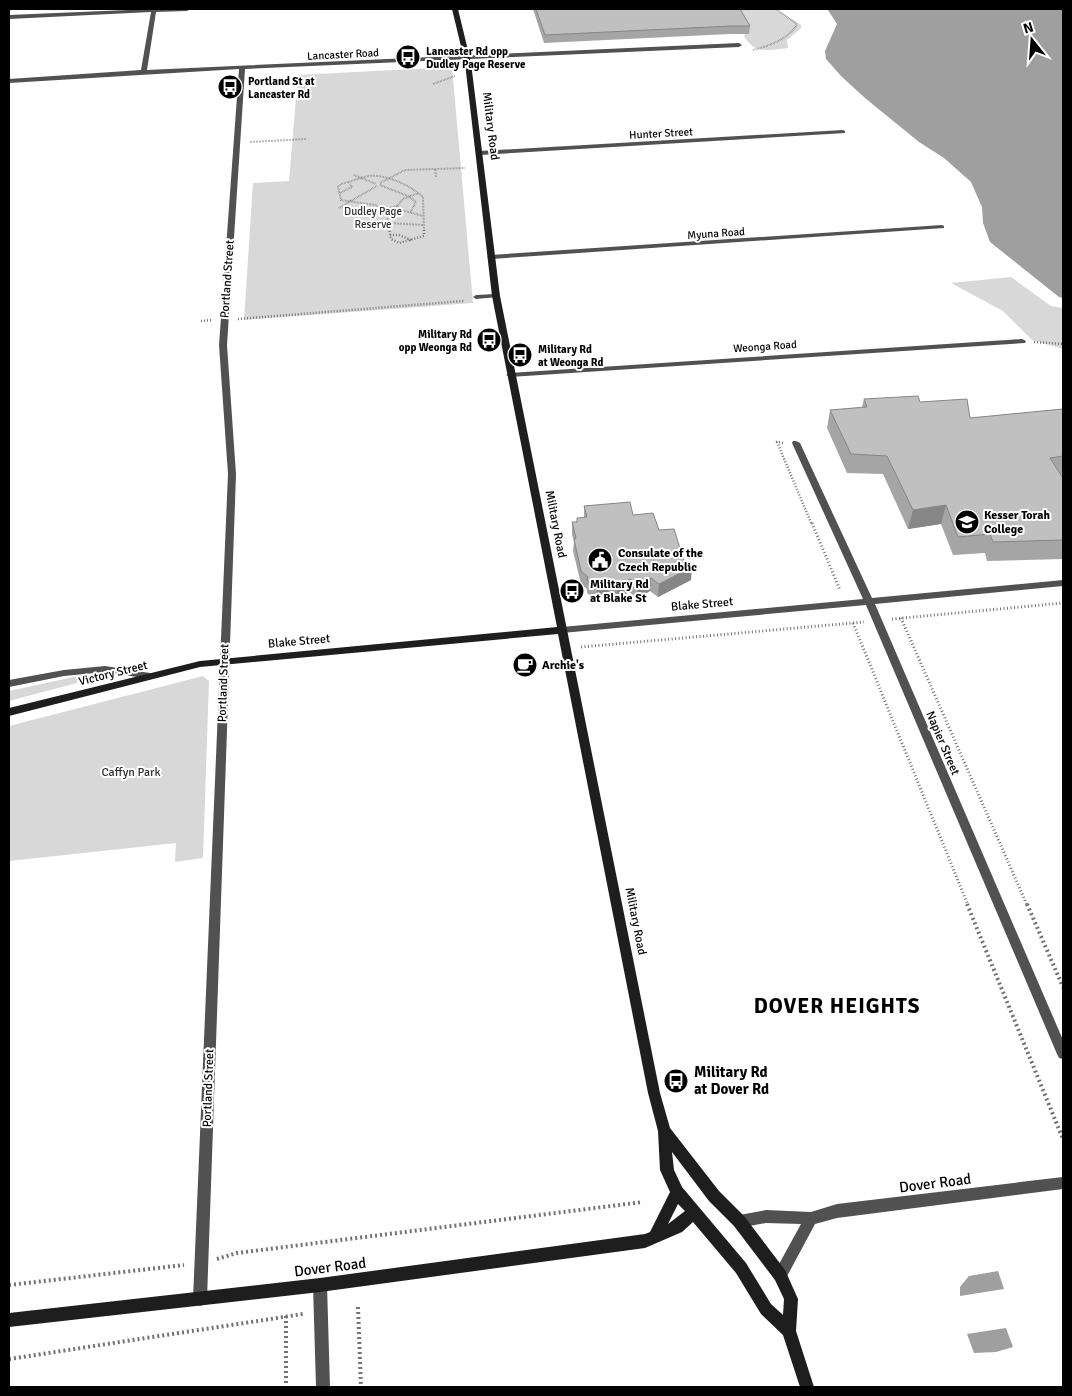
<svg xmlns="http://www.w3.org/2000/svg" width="1072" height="1396" viewBox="0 0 1072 1396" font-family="Signika,sans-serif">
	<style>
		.green { fill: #d8d8d8 }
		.water { fill: #9f9f9f }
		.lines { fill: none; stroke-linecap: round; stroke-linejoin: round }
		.path-far3 { stroke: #737373; stroke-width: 2; stroke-dasharray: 0.5 1; stroke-linecap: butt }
		.path-far2 { stroke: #737373; stroke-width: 2.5; stroke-dasharray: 1 2; stroke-linecap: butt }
		.path-far1 { stroke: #737373; stroke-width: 3; stroke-dasharray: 1 2.5; stroke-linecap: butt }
		.path { stroke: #737373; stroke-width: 4; stroke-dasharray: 2 3; stroke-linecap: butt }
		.lane { fill: #515151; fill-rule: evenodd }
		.street { fill: #515151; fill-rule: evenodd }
		.secondary { fill: #1e1e1e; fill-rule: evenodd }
		.wall { fill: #a5a5a5 }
		.shaded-wall { fill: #868686 }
		.building { fill: #c0c0c0; stroke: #868686 }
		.labels { text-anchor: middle; stroke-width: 4; stroke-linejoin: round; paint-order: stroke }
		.far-poi-label { font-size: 11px; font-weight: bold; fill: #000; stroke: #fff; text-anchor: start }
		.far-street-label { font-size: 11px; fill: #000; stroke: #fff }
		.far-park-label { font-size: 11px; fill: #2f2f2f; stroke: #fff }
		.street-label { font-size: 12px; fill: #000; stroke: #fff }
		.poi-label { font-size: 12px; font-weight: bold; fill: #000; stroke: #fff; text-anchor: start }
		.park-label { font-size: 12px; fill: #2f2f2f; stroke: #fff }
		.near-poi-label { font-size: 15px; font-weight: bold; fill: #000; stroke: #fff; text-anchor: start }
		.near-street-label { font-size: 15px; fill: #000; stroke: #fff }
		.near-district-label { font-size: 21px; font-weight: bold; letter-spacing: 1px; fill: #000; stroke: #fff }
	</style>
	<rect width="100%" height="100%" fill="#fff"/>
	<path class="green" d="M733,9H775L801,25V28L787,40L788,48C769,50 755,55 744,36L750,25Z
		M452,67L473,303L244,320L253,183L289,181L298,75Z
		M1011,277L1051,306L1063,308V349L1032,340L1003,311L951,283Z
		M78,676L77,683L9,701V691Z
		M203,676L209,681L203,858L175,862L176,843L9,861V726Z"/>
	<path class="water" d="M835,9H1063V298L1059,297L990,242L983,223L982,207L971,182L944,158L919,142L865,98L841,76L826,59L825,51L837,24L828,10Z
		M998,1271L1004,1289L960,1296V1287L969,1276Z
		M1006,1328L1013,1347L996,1352L974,1353L967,1334Z"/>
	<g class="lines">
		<path class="path-far3" d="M753,50C769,46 789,39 797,24L776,9
			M433,84L455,76
			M250,142L306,139
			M435,169L436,177
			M354,175L376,184
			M380,183L405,170L465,168
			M380,185L408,196L416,202L410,213
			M340,193L352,187L349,182
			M397,206L401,210L423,216
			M339,208L377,186
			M386,209L397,206L403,199L419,193
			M388,223L423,225
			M389,229L386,209L375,205L341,200L338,187L341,184C350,182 359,178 368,176C386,174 410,185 423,197L424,229"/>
		<path class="path-far2" d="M389,228L391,239L399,243L424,236V228
			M390,235H399L411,240
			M238,319L464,301
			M201,321L212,320
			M1034,342L1063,344
			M783,443L777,442L812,525"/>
		<path class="path-far1" d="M812,523L840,590
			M901,618L1027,905
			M892,619L1063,603
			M853,623L968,905
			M581,647L864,622"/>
		<path class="path" d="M967,904L1063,1139
			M1027,904L1063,987
			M217,1259L237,1253L643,1202
			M9,1285L184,1265
			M358,1307L361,1387
			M286,1316V1387
			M9,1359L303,1314"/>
		<path class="lane" d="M496,294L499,296L498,297L476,299L473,297L476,295Z"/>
		<path class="street" d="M151,9H190L187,11L156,12L147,70L739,43L742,45L739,47L245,69L227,345L236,474L207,1299L205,1304L200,1306L195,1304L193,1299L228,474L219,345L239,69L9,83V79L141,70L151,12L9,19V15Z
			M843,130L845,131V133L480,155L477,153L480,151Z
			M942,225L944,226V228L491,259L487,257L491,255Z
			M1022,339L1026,341L1025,343L510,377L506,375L510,373Z
			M793,441H796L800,443L872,598L1063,580V586L875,604L1063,1040V1059L1059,1058L1057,1054L866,605L562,633L557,630L562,627L863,599L792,443Z
			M105,666L150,673L155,676L150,679L105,672L64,676L9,687V680L64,670Z
			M1063,1177V1189L837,1218L815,1224L785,1280L780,1282L775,1280L773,1275L801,1224L766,1223L739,1228L734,1226L732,1221L734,1216L766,1210L811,1212L837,1204Z
			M320,1278L325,1280L327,1285L330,1387H316L313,1285L315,1280Z"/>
		<path class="secondary" d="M452,9H458L471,63L500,296L660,1093L670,1128L719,1191L744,1216L785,1270L798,1299L796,1331L814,1387H800L783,1335L761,1314L736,1273L693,1222L682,1232L645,1248L320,1292L9,1327V1313L320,1278L645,1234L650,1232L670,1192L660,1170L658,1131L648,1093L558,634L200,667L9,716V708L200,661L557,627L492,296L465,63ZM672,1152L709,1201L734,1226L775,1280L784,1299L783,1315L771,1304L746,1263L682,1187L674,1170ZM678,1204L685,1211L668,1224Z"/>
	</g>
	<path class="wall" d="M533,9H740L750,26L749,34H730L544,43Z
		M864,399L920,402L970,418L1063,409V474L1061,475L1063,478V559L987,561L985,553L953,555L941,524L908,529L883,474L847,473L827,428L830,410L862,407Z
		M584,506L633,515L659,530L684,561L691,580L658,597L650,591L637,598L629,592L617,599L608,593L596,600L587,593V589L581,584L573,551L574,542L572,535V522H577V518H584Z"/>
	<path class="shaded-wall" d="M946,505L941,524L908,529L913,510Z
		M692,567L691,580L658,597L659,584Z
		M651,578L650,591L637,598L638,585Z
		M630,579L629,592L617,599V586Z
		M609,580L608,593L596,600L597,587Z"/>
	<path class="building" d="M536,9H740L750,26H731L545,35Z
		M918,396L920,402L967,399L970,418L1063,409V456L1050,458L1063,478V540L993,542L990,534L958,537L946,505L913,510L887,456L851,454L830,410L867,407L864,399Z
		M630,502L633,515L653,513L659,530L674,529L684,561L692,567L659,584L651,578L638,585L630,579L617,586L609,580L597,587L587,580L588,577L581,571L574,539L576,538L572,522H577V518L587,517L584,506Z"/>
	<defs>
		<symbol id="bus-disc" viewBox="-11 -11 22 22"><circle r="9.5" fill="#000" stroke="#fff"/><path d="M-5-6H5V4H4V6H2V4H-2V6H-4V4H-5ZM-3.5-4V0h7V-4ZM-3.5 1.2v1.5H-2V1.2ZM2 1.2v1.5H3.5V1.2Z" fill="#fff"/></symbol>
		<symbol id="school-disc" viewBox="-11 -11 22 22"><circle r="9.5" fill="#000" stroke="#fff"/><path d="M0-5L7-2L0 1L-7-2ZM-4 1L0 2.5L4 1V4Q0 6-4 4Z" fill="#fff"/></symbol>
		<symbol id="civic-disc" viewBox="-11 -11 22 22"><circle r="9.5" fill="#000" stroke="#fff"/><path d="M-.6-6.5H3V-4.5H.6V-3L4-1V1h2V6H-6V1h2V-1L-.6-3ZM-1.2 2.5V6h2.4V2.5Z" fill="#fff"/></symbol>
		<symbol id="cafe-disc" viewBox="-11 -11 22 22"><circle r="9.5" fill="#000" stroke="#fff"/><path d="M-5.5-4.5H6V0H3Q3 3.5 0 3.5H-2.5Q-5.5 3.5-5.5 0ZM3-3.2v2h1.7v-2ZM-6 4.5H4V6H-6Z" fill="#fff"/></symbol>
	</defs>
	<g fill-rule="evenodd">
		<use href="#bus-disc" x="394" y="43" width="28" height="28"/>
		<use href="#bus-disc" x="216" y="73" width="28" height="28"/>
		<use href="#bus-disc" x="475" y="326" width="28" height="28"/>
		<use href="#bus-disc" x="506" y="341" width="28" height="28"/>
		<use href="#school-disc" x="953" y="508" width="28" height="28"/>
		<use href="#civic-disc" x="586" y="546" width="28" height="28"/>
		<use href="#bus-disc" x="558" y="577" width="28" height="28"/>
		<use href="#cafe-disc" x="511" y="651" width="28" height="28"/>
		<use href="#bus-disc" x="662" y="1067" width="28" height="28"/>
	</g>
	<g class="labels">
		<g class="far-poi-label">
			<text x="426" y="55">Lancaster Rd opp<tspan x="426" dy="13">Dudley Page Reserve</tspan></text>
			<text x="248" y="85">Portland St at<tspan x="248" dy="13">Lancaster Rd</tspan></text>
			<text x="472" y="338" text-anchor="end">Military Rd<tspan x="472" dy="13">opp Weonga Rd</tspan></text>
			<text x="538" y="353">Military Rd<tspan x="538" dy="13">at Weonga Rd</tspan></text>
		</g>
		<g class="far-street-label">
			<text transform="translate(343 54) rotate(-3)" y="4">Lancaster Road</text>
			<text transform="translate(661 133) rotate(-3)" y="4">Hunter Street</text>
			<text transform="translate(716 233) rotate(-4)" y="4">Myuna Road</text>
			<text transform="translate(765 346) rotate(-4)" y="4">Weonga Road</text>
		</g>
		<g class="far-park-label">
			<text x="373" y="215">Dudley Page<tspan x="373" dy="13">Reserve</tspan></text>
		</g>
		<g class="street-label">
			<text transform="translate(491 126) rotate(83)" y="4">Military Road</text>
			<text transform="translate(227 279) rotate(-86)" y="4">Portland Street</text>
			<text transform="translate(556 524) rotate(79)" y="4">Military Road</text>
			<text transform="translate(702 604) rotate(-5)" y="4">Blake Street</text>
			<text transform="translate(299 641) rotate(-5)" y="4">Blake Street</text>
			<text transform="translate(113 673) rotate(-14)" y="4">Victory Street</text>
			<text transform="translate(223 683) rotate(-88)" y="4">Portland Street</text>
			<text transform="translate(943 743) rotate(67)" y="4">Napier Street</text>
			<text transform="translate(636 921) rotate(79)" y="4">Military Road</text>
			<text transform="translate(208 1088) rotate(-88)" y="4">Portland Street</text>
		</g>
		<g class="poi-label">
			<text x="984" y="519">Kesser Torah<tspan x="984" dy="14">College</tspan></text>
			<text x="618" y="557">Consulate of the<tspan x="618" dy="14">Czech Republic</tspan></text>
			<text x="590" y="588">Military Rd<tspan x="590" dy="14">at Blake St</tspan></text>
			<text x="542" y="669">Archie's</text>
		</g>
		<g class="park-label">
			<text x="131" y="776">Caffyn Park</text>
		</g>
		<g class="near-poi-label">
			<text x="694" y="1077">Military Rd<tspan x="694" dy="17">at Dover Rd</tspan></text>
		</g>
		<g class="near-street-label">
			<text transform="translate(935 1183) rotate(-7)" y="5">Dover Road</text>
			<text transform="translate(330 1267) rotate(-7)" y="5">Dover Road</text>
		</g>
		<g class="near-district-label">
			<text x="837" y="1013">DOVER HEIGHTS</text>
		</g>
	</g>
	<rect width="1072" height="1396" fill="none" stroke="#000000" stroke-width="20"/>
	<g transform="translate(1032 40) rotate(343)" stroke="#ffffff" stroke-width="4" paint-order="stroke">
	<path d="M0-4L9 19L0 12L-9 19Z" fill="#000000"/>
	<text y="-8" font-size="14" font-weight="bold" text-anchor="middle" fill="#000000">N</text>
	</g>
</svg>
